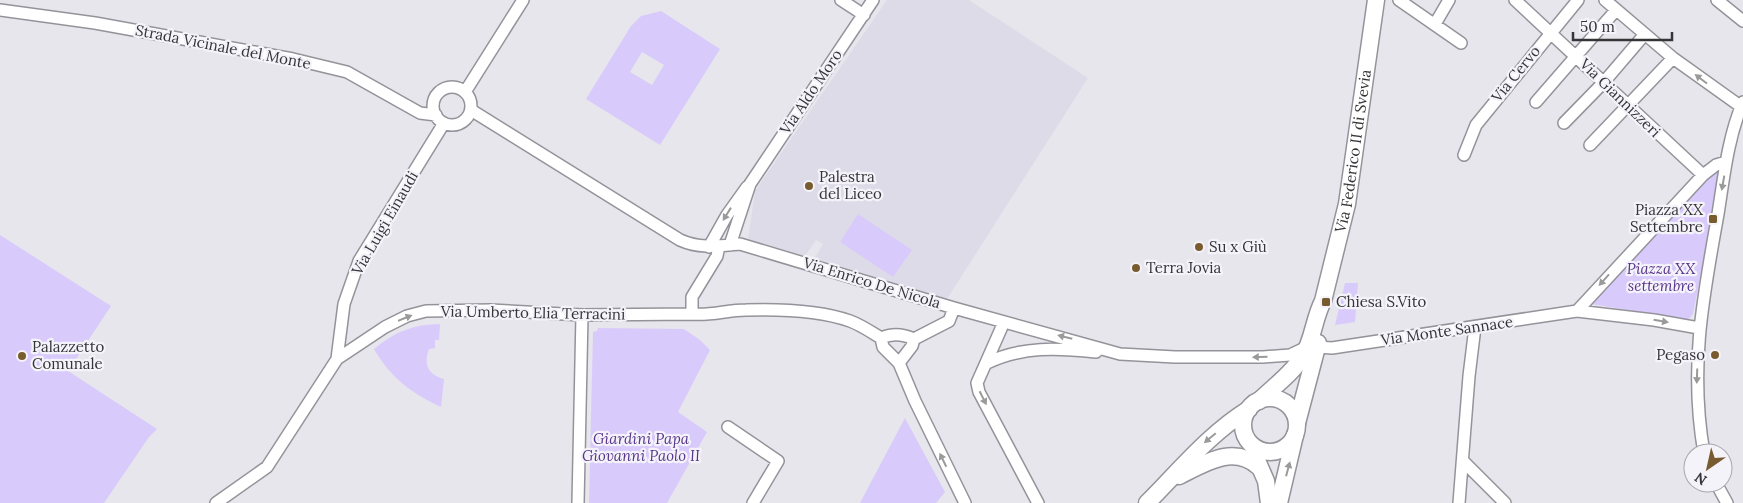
<svg xmlns="http://www.w3.org/2000/svg" width="1743" height="503" viewBox="0 0 1743 503" font-family="Lora,serif">
	<style>
		.built { fill: #dedbe8 }
		.green { fill: #d9cafc; fill-rule: evenodd }
		.lines { fill: none; stroke-linecap: round; stroke-linejoin: round }
		.street-casing { stroke: #95939a; stroke-width: 14 }
		.secondary-casing { stroke: #95939a; stroke-width: 19 }
		.street { stroke: #fff; stroke-width: 11 }
		.secondary { stroke: #fff; stroke-width: 16 }
		.oneway { fill: #9a9a9b }
		.poi-dot { fill: #785b2f; stroke: #f5f3fa; stroke-width: 2 }
		.labels { text-anchor: middle; stroke-width: 4.5; stroke-linejoin: round; paint-order: stroke }
		.street-label { font-size: 15px; fill: #353437; stroke: #f5f3fa }
		.poi-label { font-size: 15px; fill: #353437; stroke: #f5f3fa; text-anchor: start }
		.park-label { font-size: 15px; font-style: italic; fill: #58368c; stroke: #f5f3fa }
	</style>
	<rect width="100%" height="100%" fill="#e7e6ec"/>
	<path class="built" d="M887,0H969L1088,78L947,299L814,259L823,244L816,240L805,256L748,239L755,191Z"/>
	<path class="green" d="M661,11L720,49L660,145L586,99L631,26L641,16ZM642,52L664,65L652,85L630,72Z
		M1717,170L1719,173L1718,186L1693,314L1688,320L1591,304L1590,301L1710,173Z
		M858,214L912,250L893,277L840,242Z
		M0,235L111,306L68,371L157,429L149,437L104,503H0Z
		M1345,283H1358L1355,322L1335,325Z
		M440,324L439,340H435V348L429,349C423,364 428,375 444,379L441,407C411,393 390,377 374,349C394,332 414,324 440,324Z
		M598,328L684,329L700,340L710,350L678,412L707,432L667,503H589L593,332L597,331Z
		M905,418L945,492L936,503H860Z"/>
	<g class="lines">
		<defs>
			<path id="street" d="M841,0L864,15
				M1399,0L1461,43
				M1515,0L1703,175
				M1605,0L1673,58L1743,108
				M1717,0L1743,21
				M0,10L95,23L293,59L347,72L420,113L436,115
				M1435,24L1449,0
				M433 106a19 19 0 1 1 38 0a19 19 0 1 1-38 0Z
				M465,92L523,0
				M1536,102L1616,10
				M471,110L680,240C700,249 718,246 740,244L954,308L1120,354L1175,357H1263L1290,355L1307,347
				M1564,123L1604,82L1645,34
				M1590,145L1673,58
				M1464,155L1476,125L1578,0
				M730,245L750,184L873,0
				M719,246L717,256L692,297V314C711,316 727,310 746,310C779,309 819,310 850,321C861,325 871,332 881,338L883,347L899,363
				M709,247L727,215L747,187
				M1577,311L1703,175L1716,165L1726,162
				M1004,322L977,383L979,392L1038,503
				M881,338C892,333 903,334 914,339
				M914,339L949,321L954,308
				M1317,347L1332,348L1577,311L1654,320L1699,328
				M337,359L344,304L359,261L444,123
				M899,363L915,401L965,503
				M899,363L912,346L914,339
				M987,363C1022,346 1058,348 1096,352
				M728,427L778,461L753,503
				M1704,453C1689,368 1703,297 1718,214C1724,176 1728,137 1743,102
				M1463,461L1505,503
				M1716,483L1727,503
				M216,503L267,467L337,359L385,327L407,316L426,311L490,310L582,315L692,314
				M578,503L582,315
				M1459,503L1469,376L1475,327"/>
			<g id="secondary">
				<circle cx="1270" cy="425" r="27"/>
				<path id="s1" d="M1259,401C1273,387 1292,374 1303,356C1313,340 1314,318 1323,301L1347,204L1376,0"/>
				<path d="M1297,423L1318,343"/>
				<path d="M1256,458L1266,481L1269,503"/>
				<path d="M1179,476C1205,463 1234,444 1259,467"/>
				<path d="M1147,503C1180,470 1209,434 1249,409"/>
				<path d="M1279,503L1295,435"/>
			</g>
		</defs>
		<use href="#street" class="street-casing"/>
		<use href="#secondary" class="secondary-casing"/>
		<use href="#street" class="street"/>
		<use href="#secondary" class="secondary"/>
	</g>
	<defs><path id="oneway-solid" d="M-6-.8H1V-3.2L6.5 0L1 3.2V.8H-6Z" transform="scale(1.25)"/></defs>
	<g class="oneway">
		<use href="#oneway-solid" transform="translate(1701 79) rotate(-143)"/>
		<use href="#oneway-solid" transform="translate(1723 183) rotate(100)"/>
		<use href="#oneway-solid" transform="translate(727 214) rotate(122)"/>
		<use href="#oneway-solid" transform="translate(1604 280) rotate(132)"/>
		<use href="#oneway-solid" transform="translate(405 318) rotate(-22)"/>
		<use href="#oneway-solid" transform="translate(1661 321) rotate(10)"/>
		<use href="#oneway-solid" transform="translate(1065 337) rotate(-166)"/>
		<use href="#oneway-solid" transform="translate(1260 357) rotate(179)"/>
		<use href="#oneway-solid" transform="translate(1697 376) rotate(92)"/>
		<use href="#oneway-solid" transform="translate(983 398) rotate(63)"/>
		<use href="#oneway-solid" transform="translate(1210 438) rotate(140)"/>
		<use href="#oneway-solid" transform="translate(943 460) rotate(-116)"/>
		<use href="#oneway-solid" transform="translate(1288 469) rotate(-75)"/>
	</g>
	<g class="poi-dot">
		<circle cx="809" cy="186" r="5"/>
		<rect x="1708" y="214" width="10" height="10" rx="2.5"/>
		<circle cx="1199" cy="247" r="5"/>
		<circle cx="1136" cy="268" r="5"/>
		<rect x="1321" y="297" width="10" height="10" rx="2.5"/>
		<circle cx="1715" cy="355" r="5"/>
		<circle cx="22" cy="356" r="5"/>
	</g>
	<g class="labels">
		<g class="street-label">
			<text transform="translate(223 47) rotate(11)" y="5">Strada Vicinale del Monte</text>
			<text transform="translate(1516 74) rotate(-51)" y="5">Via Cervo</text>
			<text transform="translate(811 92) rotate(-56)" y="5">Via Aldo Moro</text>
			<text transform="translate(1620 98) rotate(44)" y="5">Via Giannizzeri</text>
			<text dy="5" stroke="none"><textPath href="#s1" startOffset="275">Via Federico II di Svevia</textPath></text>
			<text transform="translate(385 223) rotate(-60)" y="5">Via Luigi Einaudi</text>
			<text transform="translate(872 283) rotate(17)" y="5">Via Enrico De Nicola</text>
			<text transform="translate(533 313) rotate(1)" y="5">Via Umberto Elia Terracini</text>
			<text transform="translate(1447 331) rotate(-8)" y="5">Via Monte Sannace</text>
		</g>
		<g class="poi-label">
			<text x="819" y="182">Palestra<tspan x="819" dy="17">del Liceo</tspan></text>
			<text x="1703" y="215" text-anchor="end">Piazza XX<tspan x="1703" dy="17">Settembre</tspan></text>
			<text x="1209" y="252">Su x Giù</text>
			<text x="1146" y="273">Terra Jovia</text>
			<text x="1336" y="307">Chiesa S.Vito</text>
			<text x="32" y="352">Palazzetto<tspan x="32" dy="17">Comunale</tspan></text>
			<text x="1705" y="360" text-anchor="end">Pegaso</text>
		</g>
		<g class="park-label">
			<text x="1661" y="274">Piazza XX<tspan x="1661" dy="17">settembre</tspan></text>
			<text x="641" y="444">Giardini Papa<tspan x="641" dy="17">Giovanni Paolo II</tspan></text>
		</g>
	</g>
	<g transform="translate(1708 468) rotate(214)"><circle r="24" fill="#f5f3fa" stroke="#a8a7ac"/>
	<path d="M0-4L9 19L0 12L-9 19Z" fill="#785b2f"/>
	<text y="-8" font-size="14" font-weight="bold" text-anchor="middle" fill="#353437">N</text>
	</g>
	<path d="M1573 32v8h99v-8" fill="none" stroke="#353437" stroke-width="2.5"/>
	<text x="1580" y="32" font-size="15" fill="#353437" stroke="#f5f3fa" stroke-width="4" paint-order="stroke">50 m</text>
</svg>
